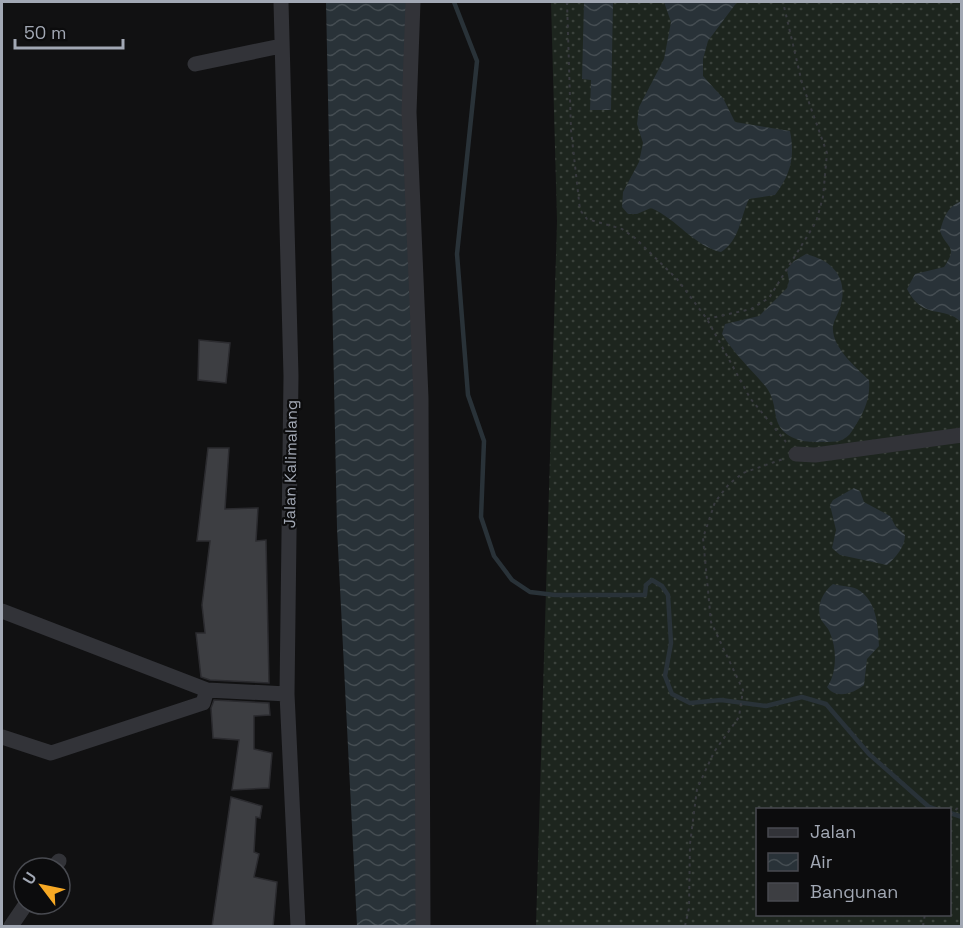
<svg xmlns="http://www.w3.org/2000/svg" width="963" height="928" viewBox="0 0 963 928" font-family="'Space Grotesk',sans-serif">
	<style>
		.grass { fill: url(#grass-dots); fill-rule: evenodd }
		.water { fill: url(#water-waves) }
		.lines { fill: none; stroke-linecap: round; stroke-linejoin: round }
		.stream { stroke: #293238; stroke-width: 4.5 }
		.building { fill: #3d3e42; stroke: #2b2b2f; stroke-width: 1.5 }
		.path { stroke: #383a3f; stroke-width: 2; stroke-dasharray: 3 4.5; stroke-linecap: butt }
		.minor { stroke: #323338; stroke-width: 15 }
		.labels { text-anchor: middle; stroke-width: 4.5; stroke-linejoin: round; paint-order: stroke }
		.street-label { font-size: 16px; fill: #a2a8b4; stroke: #0c0c0d }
	</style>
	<defs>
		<pattern id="grass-dots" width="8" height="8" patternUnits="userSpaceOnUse" patternTransform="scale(1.5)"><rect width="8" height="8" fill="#1d251e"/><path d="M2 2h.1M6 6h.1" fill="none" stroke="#3b423c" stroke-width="1.8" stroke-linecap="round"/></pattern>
		<pattern id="water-waves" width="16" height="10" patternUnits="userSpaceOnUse" patternTransform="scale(1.5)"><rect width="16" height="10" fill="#293238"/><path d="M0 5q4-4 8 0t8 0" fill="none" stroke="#454d52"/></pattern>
	</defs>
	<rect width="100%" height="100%" fill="#111112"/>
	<path class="grass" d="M551,2H961V926H536L557,221ZM758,810H950V914H758Z"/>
	<path class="water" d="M326,2H412L423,926H357L337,528Z
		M584,2H613L611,110H590L591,80L582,79Z
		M664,2H737L708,41L703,59V76L723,98L735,122L790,131C795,157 791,174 775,195L749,199C740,218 740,240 721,252C694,246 677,219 651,208L637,214H628L622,207L623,192L639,162L643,143L637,124L639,107L664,59L671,22Z
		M961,201V322C944,305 923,321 907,289L915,274L944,267C959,245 946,249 940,231C944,217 947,207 961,201Z
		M806,254C834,261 849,279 840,308C838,314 834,320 833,326C831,347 856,367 869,380C871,400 862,416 852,431C845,442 836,442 824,442C805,443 781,440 776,417C774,406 773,396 766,387C751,369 734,354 722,334L725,324L759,316L787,288L789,281L787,269L794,261Z
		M854,488L860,491L864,502L890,516L896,527L905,535C905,547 896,557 887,565L840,555L832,548L836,530L830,505L833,500Z
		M833,584C840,586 851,586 857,589C877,600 878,626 879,646L867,659L864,685C854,693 836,700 827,687C837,673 837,649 830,633C828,627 822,623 820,617C817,604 823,592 833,584Z"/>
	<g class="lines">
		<path class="stream" d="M454,2L477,61L457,254L468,395L484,441L481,517L494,556L512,580L530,592L555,595H645L646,585L652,580L662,586L668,595L671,643L665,676L672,694L690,703L721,700L766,706L802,697L826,704L869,754L929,807L938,810
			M950,813L962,817"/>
	</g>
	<path class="building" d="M199,340L230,343L226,383L198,380Z
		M208,448H229L225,509L258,508L256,541L266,540L269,683L210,680L201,677L196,633H205L202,605L210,541H197Z
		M214,700L269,703L270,715L254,716V749L272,753L269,788L232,790L239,740L213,738L211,708Z
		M231,797L262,806L260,818L256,817L254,852L259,854L254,877L277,882L273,927H212Z"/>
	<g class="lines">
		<path class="path" d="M567,2L571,130L580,210L587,219L622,229L635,238L677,279L707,319L750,398L786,442
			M707,319L751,309L769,298L816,222L823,197L827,153L802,83L783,2
			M950,815L962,804
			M685,926L689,908L690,844L697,789L714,752L739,717L743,690L711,622L703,538L715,502L729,484L743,473L783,459
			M923,926L925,914"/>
		<path class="minor" d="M281,2L291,376L287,694L298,926
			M413,2L409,112L421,398L423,926
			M195,64L281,46
			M796,454L815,455L962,435
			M2,611L207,690L287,694
			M2,737L51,753L203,703L207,690
			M53,868L59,861
			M11,926L26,904"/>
	</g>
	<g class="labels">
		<g class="street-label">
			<text transform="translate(290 464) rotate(-89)" y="6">Jalan Kalimalang</text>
		</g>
	</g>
	<rect width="963" height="928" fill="none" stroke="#a2a8b4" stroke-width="6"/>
	<rect x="756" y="808" width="195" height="108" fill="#0c0c0d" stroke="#484a50" stroke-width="1.5"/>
	<rect x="768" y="828" width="30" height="9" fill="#323338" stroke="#484a50" stroke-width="1.5"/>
	<text x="810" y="838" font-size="18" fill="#a2a8b4">Jalan</text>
	<rect x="768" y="853" width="30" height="18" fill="url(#water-waves)" stroke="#484a50" stroke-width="1.5"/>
	<text x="810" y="868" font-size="18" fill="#a2a8b4">Air</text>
	<rect x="768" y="883" width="30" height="18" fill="#3d3e42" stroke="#484a50" stroke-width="1.5"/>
	<text x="810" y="898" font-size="18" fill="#a2a8b4">Bangunan</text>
	<g transform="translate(42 886) rotate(302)"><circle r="28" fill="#0c0c0d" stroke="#484a50" stroke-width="1.5"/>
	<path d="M0-4.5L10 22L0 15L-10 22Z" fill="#f7a924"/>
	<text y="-9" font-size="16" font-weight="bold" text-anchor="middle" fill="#a2a8b4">U</text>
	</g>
	<path d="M15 39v9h108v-9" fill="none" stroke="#a2a8b4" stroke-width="3"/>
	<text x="24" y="39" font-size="18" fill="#a2a8b4" stroke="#0c0c0d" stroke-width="4.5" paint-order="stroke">50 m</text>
</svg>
